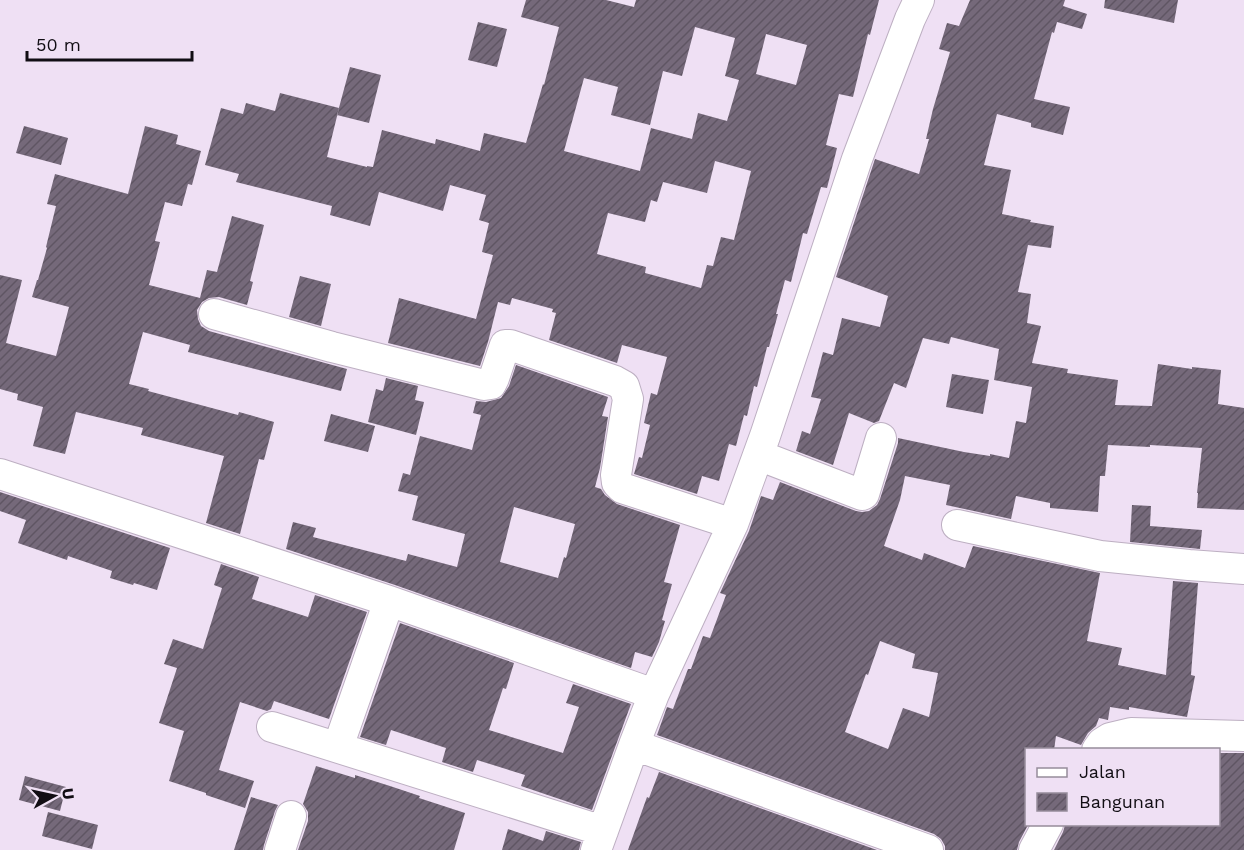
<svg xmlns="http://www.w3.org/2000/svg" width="1244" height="850" viewBox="0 0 1244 850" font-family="'Work Sans',sans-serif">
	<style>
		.building { fill: url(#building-hatch); fill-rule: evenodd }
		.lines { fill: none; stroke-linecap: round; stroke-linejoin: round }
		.minor-casing { stroke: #bdafc2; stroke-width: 32 }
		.minor { stroke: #fff; stroke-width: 30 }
	</style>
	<defs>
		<pattern id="building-hatch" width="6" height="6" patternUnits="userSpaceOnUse" patternTransform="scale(1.5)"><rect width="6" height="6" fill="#75697a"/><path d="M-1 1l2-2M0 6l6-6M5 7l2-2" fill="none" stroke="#5f5563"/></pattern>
	</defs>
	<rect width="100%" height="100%" fill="#efe0f4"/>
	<path class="building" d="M526,0H606L634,7L636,0H879L870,35L868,34L853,97L839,94L826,145L837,148L827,188L821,187L807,234L803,233L791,282L785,280L776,314H778L769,347H767L757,387L754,386L747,416L744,415L736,446L729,444L719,481L702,476L697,494L634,474L639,457L642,458L650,425L644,423L651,393L657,395L667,357L622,345L617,363L549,340L556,313L552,312L553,309L512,298L510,305L498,302L488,342L480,366L388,343L399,298L476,319L493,255L482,252L489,223L479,220L486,195L450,185L443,211L379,192L370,226L330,215L332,206L236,182L239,174L205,165L221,108L243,114L246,103L275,111L280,93L339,108L327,157L367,167V166L373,167L382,130L435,144L436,139L480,151L484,133L526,143L543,84L544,85L559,27L521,17ZM695,27L735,38L725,76L739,80L727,121L698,113L692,139L651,128L640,171L564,151L584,78L618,87L611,115L650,125L663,71L682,76ZM766,34L807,45L796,85L756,74ZM715,161L751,171L734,240L721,237L713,266L707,265L701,288L645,273L646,267L597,254L608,213L645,222L651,200L657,202L663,182L707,193Z
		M970,0H1065L1063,6L1087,14L1082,29L1057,22L1054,33L1052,32L1034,99L1070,107L1063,135L1031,127V123L997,114L984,165L1011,170L1002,214L1031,220L1030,222L1054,226L1051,248L1028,245L1018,292L1031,294L1027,323L1041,326L1032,363L1068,369L1067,373L1118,380L1115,405L1152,406L1158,364L1192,369V367L1221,370L1218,404L1244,408V510L1197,508L1198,493H1197L1202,448L1150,445V447L1108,445L1105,476H1100L1098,512L1050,508V503L1016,496L1011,519L946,505L950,485L905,476L900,500L884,546L922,560L924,553L965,568L973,546L1100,573L1087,641L1122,648L1118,665L1166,675L1173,581L1198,583L1191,675L1195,676L1187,717L1129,707V710L1110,707L1108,720L1099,718L1096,726L1088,733L1081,745L1056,736L1054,750H1026V825H1028L1019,842L1017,850H945V846L941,839L934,834L657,735L667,707L673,709L688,669H691L703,636L710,638L726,595L720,593L749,531L761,496L773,500L780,482L856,511L862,512L869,511L877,505L880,499L898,443V438L964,452L990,456V454L1009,458L1016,421L1026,423L1032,387L994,380L999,349L951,337L949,344L923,338L906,388L894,383L879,421L874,423L849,413L833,465L796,451L802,431L810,434L821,399L811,397L823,352L833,355L842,318L880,327L888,296L836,277L875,159L919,174L929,139H926L933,109L950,52L939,49L947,23L959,26ZM880,641L915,654L912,668L938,673L929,717L903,708L888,749L845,732L866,674L868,675Z
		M1105,0H1178L1174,23L1104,8Z
		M478,22L507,29L497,67L468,60Z
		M350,67L381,75L369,123L337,115Z
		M24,126L68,138L61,165L16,153Z
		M145,126L178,135L176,144L201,151L192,185L188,184L182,206L165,202L155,241L160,242L149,285L200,298L207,270L217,272L232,216L264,225L250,281L253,282L247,305L219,297L209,298L202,302L197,310L198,319L201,326L209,331L347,369L341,391L188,352L190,345L143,332L129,384L149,389L148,391L238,415L239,412L274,422L264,460L259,459L240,534L206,523L224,456L141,435L143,428L76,412L65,454L33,446L43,407L17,400L18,394L0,389V275L22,280L6,343L56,356L69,307L32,297L37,280H38L47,248L46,247L56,206L47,204L55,174L128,194Z
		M300,276L331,284L321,326L289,317Z
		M516,365L608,397L602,416L608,417L600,468L595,487L601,489L605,495L617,504L680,525L664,582L672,584L662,620L665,621L659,642L652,657L635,652L631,668L395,585L286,549L293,522L316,528L313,537L406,561L408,554L457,567L465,534L412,520L418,496L398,491L403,473L410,475L420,436L472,450L481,415L473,413L476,401L486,402L501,398L509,386ZM514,507L575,524L566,558L564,557L558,578L500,562Z
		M952,374L989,380L983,414L946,407Z
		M386,378L418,386L415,400L424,402L416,435L368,422L376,389L383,391Z
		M331,414L375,426L368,452L324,441Z
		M0,492L170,548L157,590L134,583L133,585L110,578L112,571L68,556L67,560L18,543L26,520L0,511Z
		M1132,505L1151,506L1150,526L1202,530L1200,549L1130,542Z
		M221,564L259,577L252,599L308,617L315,595L367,612L329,719L274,701L271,709L267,711L240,702L219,770L254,781L245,808L206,795V793L169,781L184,731L159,723L177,668L164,664L173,639L203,649L222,588L214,585Z
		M400,623L514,663L506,689L503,688L489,730L563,753L579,707L566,703L573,684L631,704L592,810L521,786L525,775L477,760L473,772L442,762L446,748L391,730L386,745L360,737Z
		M1218,753H1244V850H1054L1063,832L1065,825H1218Z
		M316,766L355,778V775L390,786L420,796L419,798L465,813L454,850H298L308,821V812L303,804Z
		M659,772L877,850H628L647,797L649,798Z
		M25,776L66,787L60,811L19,800Z
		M251,797L278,805L275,811L264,845L263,850H234Z
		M48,812L98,825L92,849L42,836Z
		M508,829L543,841L546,831L581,842L579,850H502Z"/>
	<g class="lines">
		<defs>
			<path id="minor" d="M214,314L332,347L484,385L491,384L494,378L505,345H510L615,381L624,386L628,399L616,475L617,483L622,488L733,524
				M758,455L862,495L864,494L881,438
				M0,474L389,601L654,694
				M957,525L1100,556L1189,565L1244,569
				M272,727L603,831
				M634,745L928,850
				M338,747L389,601
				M1097,750L1102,743L1110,738L1131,733L1244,736
				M280,850L291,816
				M596,850L634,745L654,694L733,524L765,436L857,159L910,19L919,0
				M1034,850L1048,824"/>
		</defs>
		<use href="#minor" class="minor-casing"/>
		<use href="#minor" class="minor"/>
	</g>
	<rect x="1025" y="748" width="195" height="78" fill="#efe0f4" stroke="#968c9a" stroke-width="1.5"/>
	<rect x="1037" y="768" width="30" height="9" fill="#ffffff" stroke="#968c9a" stroke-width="1.5"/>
	<text x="1079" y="778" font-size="18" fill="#110d13">Jalan</text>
	<rect x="1037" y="793" width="30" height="18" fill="url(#building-hatch)" stroke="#968c9a" stroke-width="1.5"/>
	<text x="1079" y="808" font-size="18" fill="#110d13">Bangunan</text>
	<g transform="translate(54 796) rotate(82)" stroke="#efe0f4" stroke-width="4.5" paint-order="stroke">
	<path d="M0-4.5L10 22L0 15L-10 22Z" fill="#110d13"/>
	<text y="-9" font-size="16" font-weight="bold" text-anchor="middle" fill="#110d13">U</text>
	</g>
	<path d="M27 51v9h165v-9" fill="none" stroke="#110d13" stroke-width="3"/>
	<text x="36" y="51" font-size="18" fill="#110d13" stroke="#efe0f4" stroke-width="4.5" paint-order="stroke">50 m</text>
</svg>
